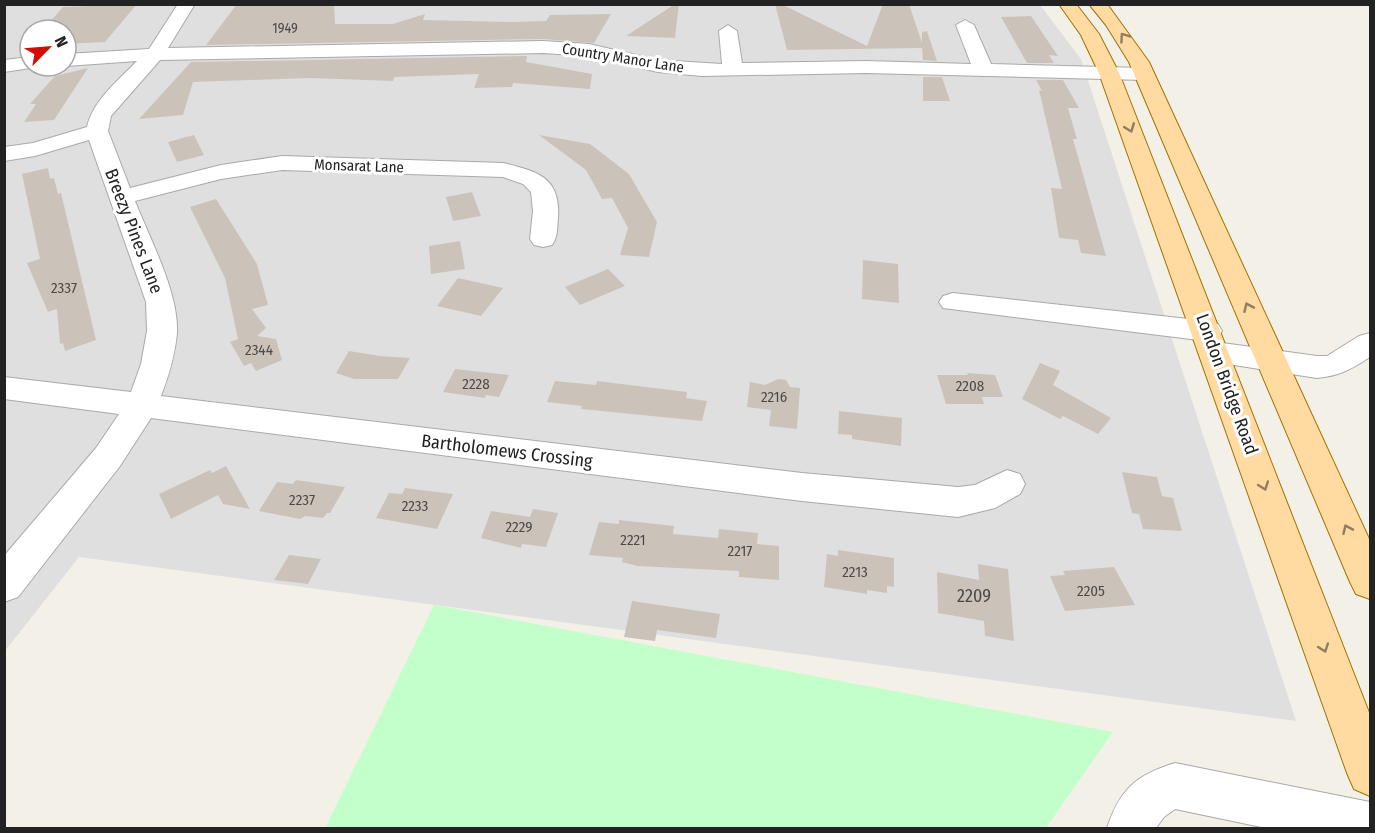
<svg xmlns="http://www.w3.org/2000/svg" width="1375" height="833" viewBox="0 0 1375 833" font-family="'Fira Sans Condensed',sans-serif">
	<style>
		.residential { fill: #e0dfdf; fill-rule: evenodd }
		.park { fill: #c3ffcb }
		.building { fill: #cbc3ba }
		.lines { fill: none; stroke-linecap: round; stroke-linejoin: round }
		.minor-casing { stroke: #a9a9a9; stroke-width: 2 }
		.major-casing { stroke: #a07300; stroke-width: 2 }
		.minor { fill: #fff; fill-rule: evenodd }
		.major { fill: #ffdba1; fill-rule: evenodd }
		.oneway { stroke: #907e62 }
		.labels { text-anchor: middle; stroke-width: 6; stroke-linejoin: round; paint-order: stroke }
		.far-number-label { font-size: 14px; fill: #4c4a48 }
		.far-street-label { font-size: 15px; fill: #222; stroke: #fff }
		.number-label { font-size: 15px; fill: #4c4a48 }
		.street-label { font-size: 18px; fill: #222; stroke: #fff }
		.near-number-label { font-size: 18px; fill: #4c4a48 }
	</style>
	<rect width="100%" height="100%" fill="#f3f0e8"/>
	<path class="residential" d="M5,5H1040L1081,59L1296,721L79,557L5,651ZM30,30H66V66H30Z"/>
	<path class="park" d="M434,605H435L1113,732L1046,828H325Z"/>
	<path class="building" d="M137,4L105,42L66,44V30H43L63,7Z
		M237,4H334L335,24H393L425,14L423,20L512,22L546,21L550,15L611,14L594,43L543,39L206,45Z
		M675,4H679L675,38L626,36Z
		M775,4H781L867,46L883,4H909L922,43V32L927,31L937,61L923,60L922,48L787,50Z
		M1031,16L1058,56L1049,55L1054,63H1027L1001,17Z
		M527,56L526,62L592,74L590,89L513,83L512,87L474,88L479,74L394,77L393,81L310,78L193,82L183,115L139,119L191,62Z
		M88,68L54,120L24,122L36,104H30L55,76Z
		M923,77H942L950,101H923Z
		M1036,80H1063L1079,108H1068L1077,139H1073L1106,256L1081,253L1078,240L1059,238L1051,188L1062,189L1039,90L1042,91Z
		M194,135L204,155L177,162L168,142Z
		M539,135L590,144L629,174L657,222L649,257L620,255L628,228L612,198L602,199L586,170Z
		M48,168L50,179L54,178L58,194L61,193L96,340L65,351L63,343L60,344L57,309L48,312L27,263L40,259L22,174Z
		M472,192L481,216L453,221L446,197Z
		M216,199L257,264L268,305L252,309L266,328L257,336L276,339L282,360L256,371L251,363L244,366L230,342L238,339L225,278L190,207Z
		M460,241L465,269L431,274L429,246Z
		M863,260L898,264L899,303L862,299Z
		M608,269L625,286L580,305L565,287Z
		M458,278L503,288L481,316L437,306Z
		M349,351L380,356L410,358L398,379H354L336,373Z
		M1040,363L1060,371L1053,385L1111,418L1098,434L1063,416L1060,419L1022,399Z
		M455,369L509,375L499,397L486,395L485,398L443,392Z
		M967,373L995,375L1003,397H982L984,404H946L937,375H968Z
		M778,379L786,380L790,387L800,388L797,429L769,426L771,410L747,407L750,382L765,385Z
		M555,381L596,385L597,381L687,392L686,398L707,401L702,421L581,409L582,406L547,402Z
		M839,411L902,418L901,446L852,439V435L838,434Z
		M226,466L250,509L223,504L218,495L171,519L159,494L210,470L212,473Z
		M1122,472L1157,477L1162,496L1173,498L1182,531L1143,529L1139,514L1132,513Z
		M296,480L345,487L330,513H327L323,518L305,516L300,519L259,511L277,482L293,484Z
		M405,488L453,494L437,529L376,518L389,493L402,494Z
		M533,509L558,513L546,547L522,544L521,548L481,538L491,511L530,517Z
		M619,520L674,526L673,534L718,538L719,529L758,533L757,544L779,546V580L739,577V571L637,566L622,562L623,558L589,555L599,522L619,524Z
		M838,550L894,558V587L887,586V593L867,590V594L824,587L827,554L838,556Z
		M289,555L321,559L308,584L274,580Z
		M978,564L1008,569L1014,641L985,636L984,621L938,613L937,572L979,580Z
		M1114,567L1135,605L1065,611L1050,576L1065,575L1063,571Z
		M632,601L720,614L716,638L657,630L655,641L624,637Z"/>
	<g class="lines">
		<defs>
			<path id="minor" d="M178,4H195L168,48L543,41L589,44L658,60L722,64L719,31L728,25L737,31L742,63L866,61L971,64L956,25L965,20L974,25L991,64L1144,68L1151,70L1154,74L1151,78L1144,80L866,73L702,76L658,72L589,56L543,53L160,60L111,116L108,131L130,188L221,165L282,156L503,163C537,171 561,177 558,218C557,227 558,237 552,245L543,247L534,245L530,239L533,211L531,192L523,184L503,177L282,170L221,179L135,201C150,239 179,293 177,333C175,355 169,375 161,396L802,473L958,487L975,485L1007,470L1020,474L1025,484L1020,494L995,508L958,517L802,501L151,418L120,466L18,597L4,602V556L96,448L119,414L4,399V377L131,392L141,364L147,331L146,302L89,140L35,156L4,161V147L33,143L87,127C93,100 119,80 137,61L66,66V54L149,49Z
				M30,57V66L37,67L4,72V60Z
				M953,293L1207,321L1218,324L1222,331L1218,338L1207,341L943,308L939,302L943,296Z
				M1370,333V357C1352,369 1339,376 1317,378L1215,362L1204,359L1200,352L1204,345L1215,342L1317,356H1327L1359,336Z
				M1175,763L1370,802V828H1266L1175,809L1164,817L1156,828H1107C1120,789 1136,775 1175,763Z"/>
			<path id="major" d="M1059,4H1076L1099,34L1119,73L1370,715V796L1354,789L1347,773L1099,73L1081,35Z
				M1089,4H1107L1149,62L1370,541V599L1356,594L1350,582L1129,62L1106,25Z"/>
		</defs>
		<use href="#minor" class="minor-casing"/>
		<use href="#major" class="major-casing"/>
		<use href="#minor" class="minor"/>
		<use href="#major" class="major"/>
	</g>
	<defs><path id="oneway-chevron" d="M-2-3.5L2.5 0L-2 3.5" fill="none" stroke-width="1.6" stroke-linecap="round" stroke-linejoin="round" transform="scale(1.5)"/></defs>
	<g class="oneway">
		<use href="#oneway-chevron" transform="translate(1124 37) rotate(-125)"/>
		<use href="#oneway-chevron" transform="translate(1130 128) rotate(69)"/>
		<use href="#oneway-chevron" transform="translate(1248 307) rotate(-114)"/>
		<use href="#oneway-chevron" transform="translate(1264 486) rotate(70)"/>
		<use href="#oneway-chevron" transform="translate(1347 529) rotate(-114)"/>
		<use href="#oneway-chevron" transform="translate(1324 648) rotate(70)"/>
	</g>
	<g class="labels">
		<g class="far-number-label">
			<text x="285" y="33">1949</text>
		</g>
		<g class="far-street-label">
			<text transform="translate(623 58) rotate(9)" y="5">Country Manor Lane</text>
			<text transform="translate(359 166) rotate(2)" y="5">Monsarat Lane</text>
		</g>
		<g class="number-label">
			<text x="64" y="293">2337</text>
			<text x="259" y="355">2344</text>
			<text x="476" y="389">2228</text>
			<text x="970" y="391">2208</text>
			<text x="774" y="402">2216</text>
			<text x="302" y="505">2237</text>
			<text x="415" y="511">2233</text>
			<text x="519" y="532">2229</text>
			<text x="633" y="545">2221</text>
			<text x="740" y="556">2217</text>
			<text x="855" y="577">2213</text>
			<text x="1091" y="596">2205</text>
		</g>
		<g class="street-label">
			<text transform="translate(134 231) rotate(69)" y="6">Breezy Pines Lane</text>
			<text transform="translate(1227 384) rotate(70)" y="6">London Bridge Road</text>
			<text transform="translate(507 451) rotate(7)" y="6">Bartholomews Crossing</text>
		</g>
		<g class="near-number-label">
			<text x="974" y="602">2209</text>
		</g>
	</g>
	<rect width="1375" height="833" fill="none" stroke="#222222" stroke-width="12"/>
	<g transform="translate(48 48) rotate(65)"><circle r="28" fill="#ffffff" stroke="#a7a7a7" stroke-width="1.5"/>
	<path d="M0-4.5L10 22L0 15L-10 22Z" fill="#d40b00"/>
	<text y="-9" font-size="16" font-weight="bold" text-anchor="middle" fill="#222222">N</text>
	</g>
</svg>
